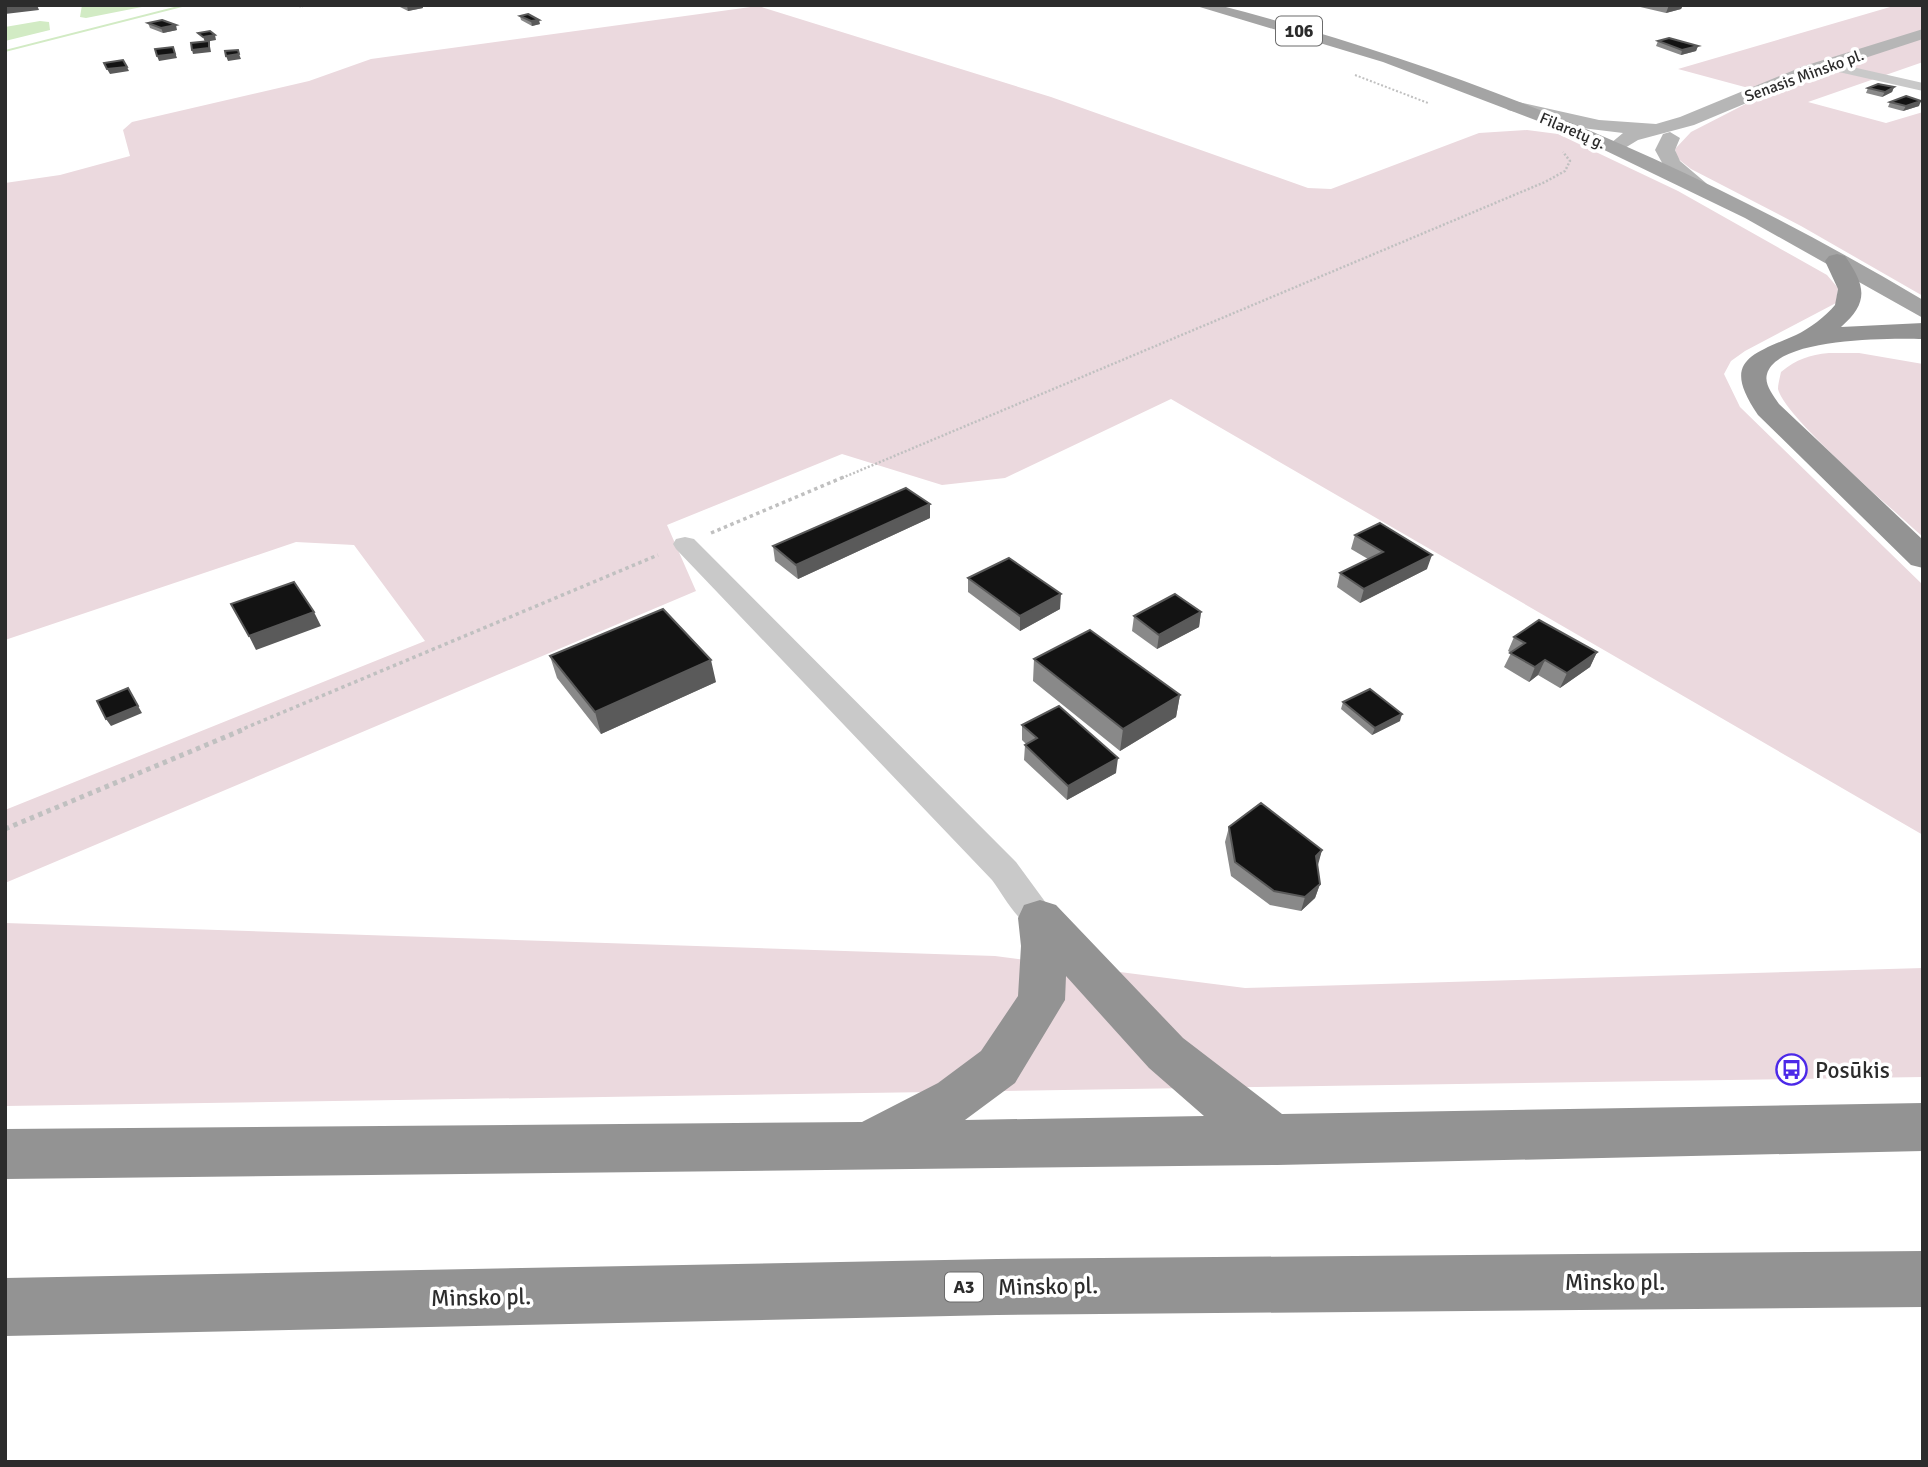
<svg xmlns="http://www.w3.org/2000/svg" width="1928" height="1467" viewBox="0 0 1928 1467" font-family="Signika,sans-serif">
	<style>
		.green { fill: #ebd9de }
		.water { fill: #d2ebc4 }
		.lines { fill: none; stroke-linecap: round; stroke-linejoin: round }
		.stream { fill: #d2ebc4; fill-rule: evenodd }
		.path-far3 { stroke: #c0c0c0; stroke-width: 2; stroke-dasharray: 2 2; stroke-linecap: butt }
		.path-far2 { stroke: #c0c0c0; stroke-width: 2.5; stroke-dasharray: 2 2; stroke-linecap: butt }
		.path-far1 { stroke: #c0c0c0; stroke-width: 3.5; stroke-dasharray: 3.5 3.5; stroke-linecap: butt }
		.path { stroke: #c0c0c0; stroke-width: 5; stroke-dasharray: 4.5 4.5; stroke-linecap: butt }
		.street { fill: #c9c9c9; fill-rule: evenodd }
		.secondary { fill: #b6b6b6; fill-rule: evenodd }
		.primary { fill: #a4a4a4; fill-rule: evenodd }
		.highway { fill: #939393; fill-rule: evenodd }
		.wall { fill: #898989 }
		.shaded-wall { fill: #5a5a5a }
		.building { fill: #131313; stroke: #5a5a5a; stroke-width: 2 }
		.labels { text-anchor: middle; stroke-width: 7; stroke-linejoin: round; paint-order: stroke }
		.far-street-label { font-size: 16px; fill: #2c2c2c; stroke: #fff }
		.shield { fill: #fff; stroke: #6b6b6b; stroke-width: 2 }
		.shield-label { font-size: 18px; font-weight: bold; fill: #2c2c2c }
		.near-poi-label { font-size: 23px; fill: #2c2c2c; stroke: #fff; text-anchor: start }
		.near-street-label { font-size: 23px; fill: #2c2c2c; stroke: #fff }
	</style>
	<rect width="100%" height="100%" fill="#fff"/>
	<path class="green" d="M1897,5H1923V62L1808,102L1886,123L1923,112V296L1801,226L1691,169L1677,158L1675,149L1691,132L1767,93L1678,69Z
		M758,6L1051,97L1308,188L1331,189L1479,133L1527,130L1558,134L1678,191L1827,275L1838,288L1836,303L1745,351L1731,361L1724,374L1740,407L1923,585V835L1171,399L1005,478L942,485L842,454L667,525L696,591L5,883V810L425,641L354,545L296,542L5,640V183L60,175L130,156L123,130L132,122L309,81L371,59Z
		M1829,353H1859L1923,364V537C1896,512 1785,418 1778,389C1778,384 1780,377 1781,372C1797,359 1809,355 1829,353Z
		M5,923L995,956L1245,988L1923,968V1077L5,1106Z"/>
	<path class="water" d="M82,5H152L86,18L80,17Z
		M40,21L49,22L50,30L5,41V27Z"/>
	<g class="lines">
		<path class="stream" d="M182,5H190L5,52V50Z"/>
		<path class="path-far3" d="M295,5L303,7
			M1355,75L1428,103"/>
		<path class="path-far2" d="M842,478L1545,182L1565,171L1570,161L1563,152"/>
		<path class="path-far1" d="M711,533L846,476
			M238,731L658,555"/>
		<path class="path" d="M5,829L242,730"/>
		<path class="street" d="M1826,61L1923,83V91L1821,68V62Z
			M685,537L694,539L1016,862L1057,918L1052,928C1023,937 1008,901 992,880L676,549L673,544L676,539Z"/>
		<path class="secondary" d="M1923,29V39L1816,74L1694,125L1638,140L1615,154L1605,148L1623,133L1582,128L1508,110L1505,106L1514,101L1599,120L1656,124L1680,117L1804,66Z
			M1670,132L1680,138L1675,150L1680,161L1706,183L1709,187L1706,191H1692L1665,168L1655,150L1663,134Z"/>
		<path class="primary" d="M1193,5H1218C1471,70 1699,167 1923,300V318L1745,218L1567,132L1383,62Z"/>
		<path class="highway" d="M1837,254L1845,256C1865,285 1870,302 1841,327L1923,323V339C1892,338 1777,337 1767,374C1764,384 1773,395 1779,404L1923,540V568L1911,565L1758,415C1721,361 1750,355 1796,335C1809,329 1826,316 1835,305L1838,289L1825,261L1829,256Z
			M1040,900L1056,905L1183,1038L1282,1114L1923,1103V1151L1277,1165L5,1179V1129L862,1122L938,1083L981,1051L1018,996L1021,946L1018,918L1024,905ZM1066,976L1149,1068L1204,1116L965,1120L1015,1083L1065,1000Z
			M1923,1251V1307L997,1315L5,1336V1278L997,1259Z"/>
	</g>
	<path class="wall" d="M400,5H422L423,8L408,11L400,7Z
		M1683,5L1681,9L1666,13L1636,6Z
		M520,16L540,24L532,26L521,20Z
		M148,23L177,30L163,33L150,28Z
		M1658,41L1698,46L1696,51L1681,55L1656,46Z
		M1894,87L1892,92L1882,97L1866,93L1868,88Z
		M1890,102L1919,106L1903,111L1888,107Z
		M930,504V518L798,579L775,561L773,546Z
		M1355,535L1427,569L1360,603L1337,587L1340,573L1368,559L1351,549Z
		M968,578L1060,609L1020,631L968,592Z
		M1201,612L1199,627L1157,649L1132,631L1134,616Z
		M1514,637L1597,652L1590,667L1560,688L1538,675L1529,682L1504,667L1511,653L1508,651Z
		M550,656L716,682L601,734L557,678Z
		M1034,659L1180,695L1176,717L1120,751L1033,681Z
		M1343,702L1400,721L1372,735L1341,709Z
		M1022,725L1116,773L1067,800L1024,760L1025,745L1026,744L1022,740Z
		M1229,827L1322,850L1317,865L1320,884L1315,898L1301,911L1270,905L1231,876L1225,842Z"/>
	<path class="shaded-wall" d="M5,5H37L39,10L5,14Z
		M413,5H422L423,8L408,11L407,6Z
		M1669,5H1683L1681,9L1666,13Z
		M539,20L540,24L532,26L531,21Z
		M176,25L177,30L163,33L161,28Z
		M215,35L216,40L205,42L203,37Z
		M209,41L211,52L193,54L192,50Z
		M1698,46L1696,51L1681,55L1682,50Z
		M173,47L177,58L159,61L157,56Z
		M239,54L241,59L228,61L226,56Z
		M127,67L129,71L110,74L107,69Z
		M1894,87L1892,92L1882,97L1885,92Z
		M1921,101L1919,106L1903,111L1906,106Z
		M930,504V518L798,579L796,565Z
		M1432,555L1427,569L1360,603L1364,589Z
		M1061,594L1060,609L1020,631V616Z
		M314,612L321,626L256,650L249,636Z
		M1201,612L1199,627L1157,649L1159,635Z
		M1597,652L1590,667L1560,688L1567,673Z
		M711,660L716,682L601,734L595,712Z
		M1545,660L1538,675L1529,682L1535,667Z
		M128,688L142,713L111,726L106,719Z
		M1180,695L1176,717L1120,751L1123,729Z
		M1402,714L1400,721L1372,735L1375,728Z
		M1118,758L1116,773L1067,800L1068,786Z
		M1322,850L1318,865L1311,871L1316,856Z
		M1320,884L1315,898L1301,911L1305,897Z"/>
	<path class="building" d="M528,14L539,20L531,21L520,16Z
		M162,20L176,25L161,28L148,23Z
		M210,31L215,35L203,37L198,33Z
		M1669,38L1698,46L1682,50L1658,41Z
		M209,41V48L192,50L191,43Z
		M173,47L175,54L157,56L155,49Z
		M238,50L239,54L226,56L225,51Z
		M123,60L127,67L107,69L104,63Z
		M1878,84L1894,87L1885,92L1868,88Z
		M1906,96L1921,101L1906,106L1890,102Z
		M906,488L930,504L796,565L773,546Z
		M1380,523L1432,555L1364,589L1340,573L1383,552L1355,535Z
		M1009,558L1061,594L1020,616L968,578Z
		M294,582L314,612L249,636L231,604Z
		M1175,594L1201,612L1159,635L1134,616Z
		M663,609L711,660L595,712L550,656Z
		M1539,620L1597,652L1567,673L1545,660L1535,667L1510,653L1525,643L1514,637Z
		M1090,630L1180,695L1123,729L1034,659Z
		M128,688L138,706L106,719L97,701Z
		M1370,689L1402,714L1375,728L1343,702Z
		M1059,706L1118,758L1068,786L1025,745L1037,738L1022,725Z
		M1261,803L1322,850L1316,856L1320,884L1305,897L1274,891L1235,862L1229,827Z"/>
	<defs>
		<symbol id="bus-ring" viewBox="-11 -11 22 22"><circle r="9.5" fill="#fff" stroke="#4c29e8" stroke-width="1.5"/><path d="M-5-6H5V4H4V6H2V4H-2V6H-4V4H-5ZM-3.5-4V0h7V-4ZM-3.5 1.2v1.5H-2V1.2ZM2 1.2v1.5H3.5V1.2Z" fill="#4c29e8"/></symbol>
	</defs>
	<g fill-rule="evenodd">
		<use href="#bus-ring" x="1774" y="1052" width="35" height="35"/>
	</g>
	<g class="labels">
		<g class="far-street-label">
			<text transform="translate(1804 75) rotate(-20)" y="6">Senasis Minsko pl.</text>
			<text transform="translate(1573 130) rotate(23)" y="6">Filaretų g.</text>
		</g>
		<g class="shield">
			<rect x="1276" y="16.5" width="46" height="29" rx="5"/>
			<rect x="945" y="1272.5" width="38" height="29" rx="5"/>
		</g>
		<g class="shield-label">
			<text x="1299" y="37">106</text>
			<text x="964" y="1293">A3</text>
		</g>
		<g class="near-poi-label">
			<text x="1815" y="1078">Posūkis</text>
		</g>
		<g class="near-street-label">
			<text x="1615" y="1290">Minsko pl.</text>
			<text transform="translate(1048 1286) rotate(-1)" y="8">Minsko pl.</text>
			<text transform="translate(481 1297) rotate(-1)" y="8">Minsko pl.</text>
		</g>
	</g>
	<rect width="1928" height="1467" fill="none" stroke="#2c2c2c" stroke-width="14"/>
</svg>
